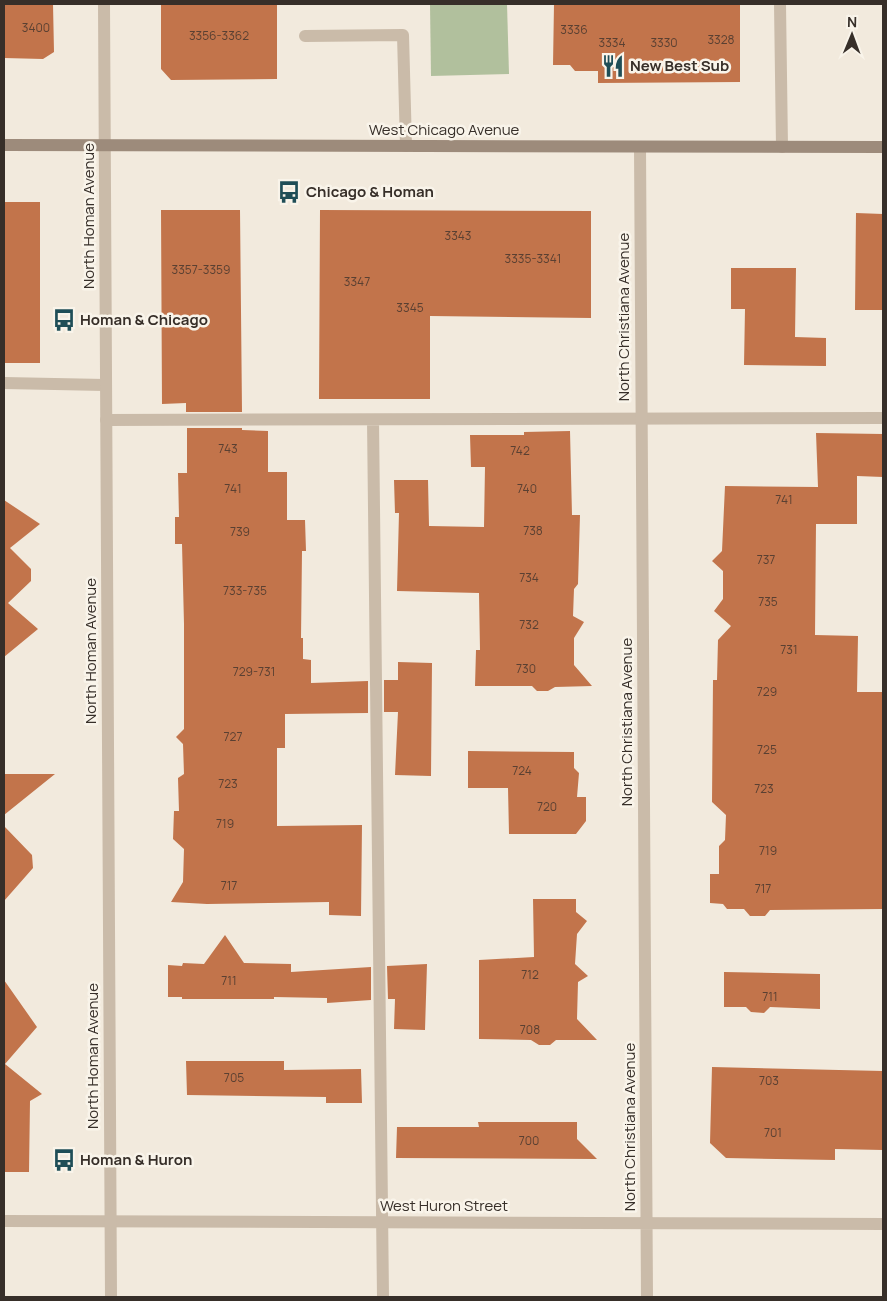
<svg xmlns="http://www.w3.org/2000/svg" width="887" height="1301" viewBox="0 0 887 1301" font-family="Manrope,sans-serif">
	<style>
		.green { fill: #b1c09d }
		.building { fill: #c2744b }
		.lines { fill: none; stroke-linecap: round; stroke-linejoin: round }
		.service { stroke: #cabba9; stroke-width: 12 }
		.minor { stroke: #cabba9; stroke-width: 12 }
		.tertiary { stroke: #cabba9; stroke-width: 12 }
		.secondary { stroke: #9d8b7b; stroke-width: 12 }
		.labels { text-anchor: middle; stroke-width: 5; stroke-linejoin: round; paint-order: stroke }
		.number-label { font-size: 12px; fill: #5a4032 }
		.poi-label { font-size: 15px; font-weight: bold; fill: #372f29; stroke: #f9f4ea; text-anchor: start }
		.street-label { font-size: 15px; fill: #372f29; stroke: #f9f4ea }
	</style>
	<rect width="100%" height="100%" fill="#f2eadd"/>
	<path class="green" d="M430,4H507L509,74L431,76Z"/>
	<path class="building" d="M4,4H53L54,52L43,59L4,58Z
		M161,4H277V79L171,80L161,69Z
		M554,4H740V82L598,83V71H575L570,65H553Z
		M4,202H40V363H4Z
		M161,210H240L242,412H186V403L162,404Z
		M320,210L591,211V318L430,316V399H319Z
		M856,213L883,214V310H855Z
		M731,268H796L795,337L826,338V366L744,365L745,309H731Z
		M187,428H242V430L268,431V472H287V520H305L306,551H302L301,638H303V659L311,660V683L368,681V713L285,714V748H277V826L362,825L361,916L329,915V902L207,904L171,902L183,882L184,849L173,839L174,811H179L178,778L184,774L183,744L176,737L184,729V624L182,544H175V517H179L178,473H187Z
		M570,431L572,515H580L578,584L574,589L573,616L584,622L574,638V665L592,686L555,687L548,691H537L532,686H475L476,650H480L479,593L397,591L399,513H395L394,480H428L429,526L484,527L485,467H471L470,435H524V432Z
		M816,433L883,434V477L857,476V524H816L815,635L858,636L857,692H883V909L770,910L765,916H750L744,909H727L723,904L710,903V874H719V846L725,840L726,815L712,802L713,680H717L718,640L731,626L714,611L723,599V571L712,561L722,551L725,486L818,487Z
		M4,500L40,524L10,548L31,569V581L8,603L38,629L4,657Z
		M398,662L432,663L431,776L395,775L398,712H384V680H398Z
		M468,751L574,752V768L579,773L577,797H586V821L576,834H509L508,788H468Z
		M4,774H55L4,815Z
		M4,826L32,855L33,868L4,901Z
		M533,899H576V912L587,921L577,934L575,964L588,976L578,982L577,1019L597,1040H556L550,1045H539L531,1040L479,1039V960L534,957Z
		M225,935L244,963L291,964V972L371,967V1000L327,1003V998L274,997V999H182V997H168V965L182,966L183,963L204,964Z
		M427,964L425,1030L394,1029L395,999H388L387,966Z
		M724,972L820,974V1009L770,1007L764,1013L751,1012L746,1007H724Z
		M4,980L37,1027L5,1064L42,1094L30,1101L29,1172H4Z
		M186,1061H284V1070L361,1069L362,1103H326V1097L187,1095Z
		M712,1067L883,1071V1150L835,1149V1160L726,1158L710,1143Z
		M478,1122H577V1139L597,1159L396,1158L397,1127H479Z"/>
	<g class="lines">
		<path class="service" d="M305,36L403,35L406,146
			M4,383L105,385
			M106,420L883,418
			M373,420L383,1297"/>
		<path class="minor" d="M780,4L782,147
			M640,147L647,1297
			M4,1221L883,1224"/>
		<path class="tertiary" d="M104,4L111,1297"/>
		<path class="secondary" d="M4,145L883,147"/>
	</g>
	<defs>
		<symbol id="restaurant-bare" viewBox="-9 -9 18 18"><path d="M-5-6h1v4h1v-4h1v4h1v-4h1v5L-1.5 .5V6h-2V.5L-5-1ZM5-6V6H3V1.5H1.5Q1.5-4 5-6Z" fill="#1f4e57" stroke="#f9f4ea" stroke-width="2.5" paint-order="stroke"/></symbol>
		<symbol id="bus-bare" viewBox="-9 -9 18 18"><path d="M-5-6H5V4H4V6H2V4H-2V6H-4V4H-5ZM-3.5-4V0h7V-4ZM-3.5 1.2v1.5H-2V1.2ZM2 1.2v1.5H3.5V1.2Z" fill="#1f4e57" stroke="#f9f4ea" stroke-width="2.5" paint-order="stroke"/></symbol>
	</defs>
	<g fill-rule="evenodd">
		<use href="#restaurant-bare" x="597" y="50" width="32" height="32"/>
		<use href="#bus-bare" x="273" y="176" width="32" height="32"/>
		<use href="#bus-bare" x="48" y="304" width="32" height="32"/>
		<use href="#bus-bare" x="48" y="1144" width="32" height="32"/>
	</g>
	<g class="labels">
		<g class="number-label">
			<text x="36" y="32">3400</text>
			<text x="574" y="34">3336</text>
			<text x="219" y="40">3356-3362</text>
			<text x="721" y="44">3328</text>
			<text x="612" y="47">3334</text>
			<text x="664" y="47">3330</text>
			<text x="458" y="240">3343</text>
			<text x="533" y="263">3335-3341</text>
			<text x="201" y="274">3357-3359</text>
			<text x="357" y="286">3347</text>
			<text x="410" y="312">3345</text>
			<text x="228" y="453">743</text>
			<text x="520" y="455">742</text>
			<text x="233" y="493">741</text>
			<text x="527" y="493">740</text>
			<text x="784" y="504">741</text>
			<text x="533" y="535">738</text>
			<text x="240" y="536">739</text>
			<text x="766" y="564">737</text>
			<text x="529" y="582">734</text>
			<text x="245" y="595">733-735</text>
			<text x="768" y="606">735</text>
			<text x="529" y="629">732</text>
			<text x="789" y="654">731</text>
			<text x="526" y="673">730</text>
			<text x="254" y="676">729-731</text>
			<text x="767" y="696">729</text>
			<text x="233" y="741">727</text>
			<text x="767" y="754">725</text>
			<text x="522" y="775">724</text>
			<text x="228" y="788">723</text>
			<text x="764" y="793">723</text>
			<text x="547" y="811">720</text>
			<text x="225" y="828">719</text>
			<text x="768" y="855">719</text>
			<text x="229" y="890">717</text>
			<text x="763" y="893">717</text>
			<text x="530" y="979">712</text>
			<text x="229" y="985">711</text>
			<text x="770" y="1001">711</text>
			<text x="530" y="1034">708</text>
			<text x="234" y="1082">705</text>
			<text x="769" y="1085">703</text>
			<text x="773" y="1137">701</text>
			<text x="529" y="1145">700</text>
		</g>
		<g class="poi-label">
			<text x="630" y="71">New Best Sub</text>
			<text x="306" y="197">Chicago &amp; Homan</text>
			<text x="80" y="325">Homan &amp; Chicago</text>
			<text x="80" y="1165">Homan &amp; Huron</text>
		</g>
		<g class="street-label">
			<text x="444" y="135">West Chicago Avenue</text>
			<text transform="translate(89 216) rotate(-90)" y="5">North Homan Avenue</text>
			<text transform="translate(624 317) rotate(-90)" y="5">North Christiana Avenue</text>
			<text transform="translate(91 651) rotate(-90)" y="5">North Homan Avenue</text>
			<text transform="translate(627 722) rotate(-90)" y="5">North Christiana Avenue</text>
			<text transform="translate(93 1056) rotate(-90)" y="5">North Homan Avenue</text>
			<text transform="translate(630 1127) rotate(-90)" y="5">North Christiana Avenue</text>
			<text x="444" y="1211">West Huron Street</text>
		</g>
	</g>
	<rect width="887" height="1301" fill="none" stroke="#372f29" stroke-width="10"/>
	<g transform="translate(852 35) rotate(1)" stroke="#f9f4ea" stroke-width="4" paint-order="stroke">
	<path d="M0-4L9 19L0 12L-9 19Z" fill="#372f29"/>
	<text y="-8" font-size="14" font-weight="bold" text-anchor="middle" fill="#372f29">N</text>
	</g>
</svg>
